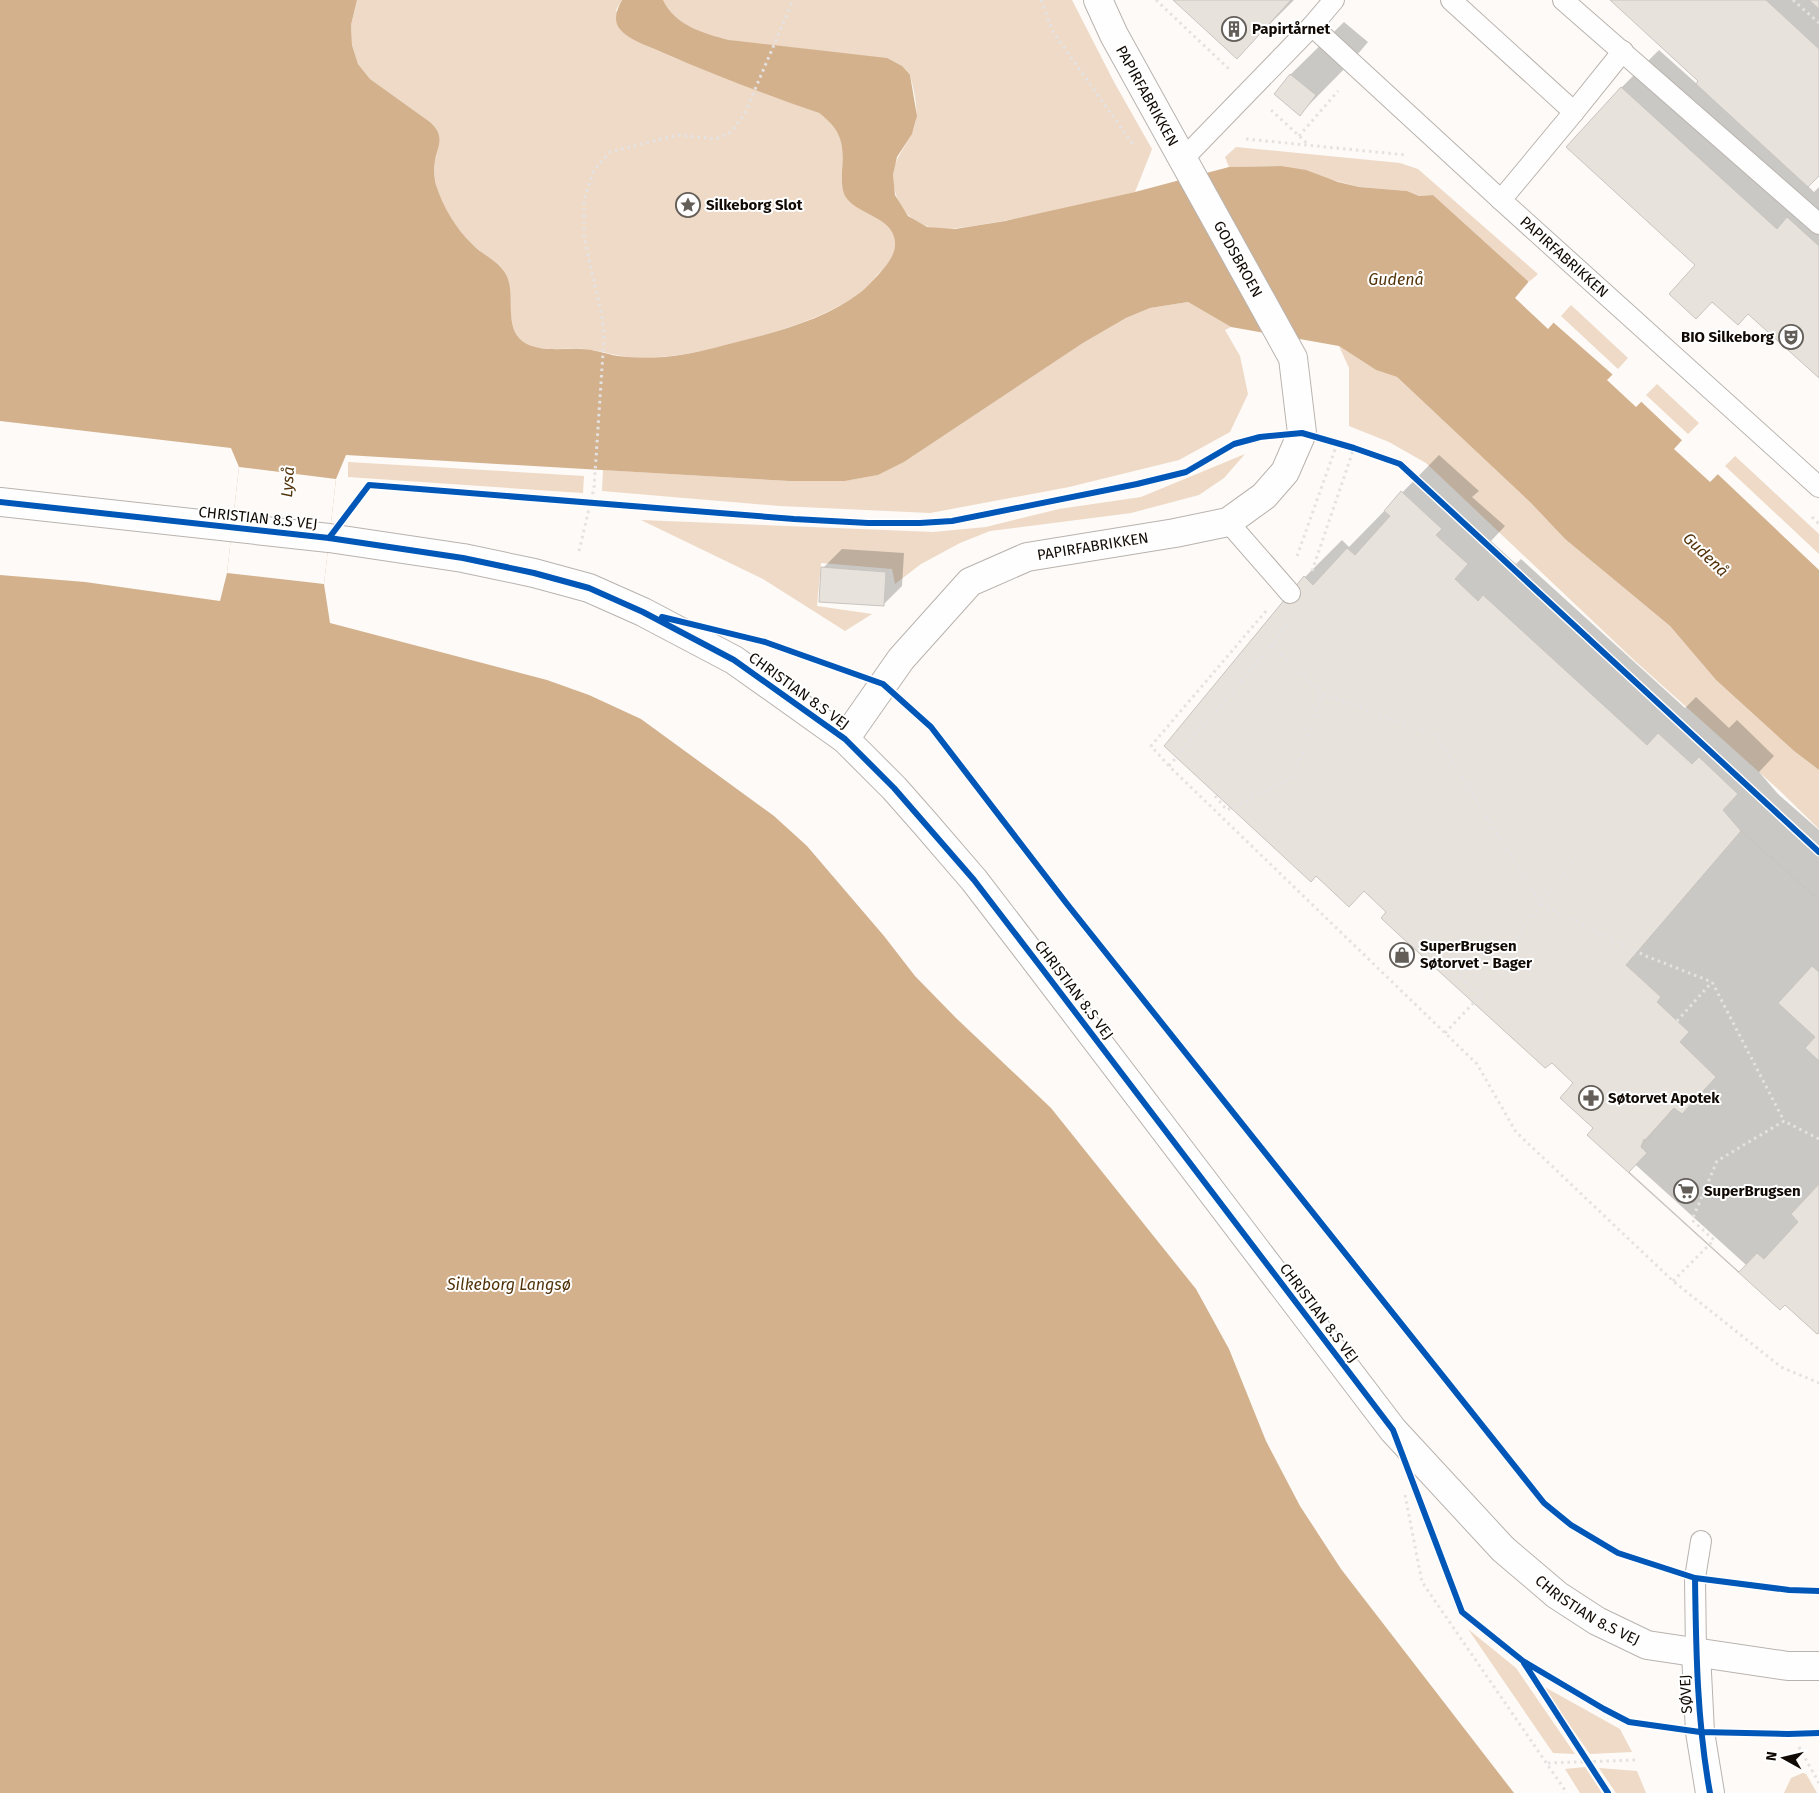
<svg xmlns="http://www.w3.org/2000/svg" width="1819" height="1793" viewBox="0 0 1819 1793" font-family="'Fira Sans',sans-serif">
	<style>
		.green { fill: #eedac6 }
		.water { fill: #d3b18d }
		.pier { fill: #fdfaf7 }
		.shadow { fill: #0003 }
		.building { fill: #e7e2dc; stroke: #c9c4be; fill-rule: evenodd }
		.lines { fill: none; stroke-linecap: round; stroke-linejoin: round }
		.service-casing { stroke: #b9b3ae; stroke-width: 22 }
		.tertiary-casing { stroke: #b9b3ae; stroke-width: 30 }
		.path { stroke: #e4e2e2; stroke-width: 3; stroke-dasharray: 2.5 4; stroke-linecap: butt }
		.service { stroke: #fffefe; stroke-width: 20 }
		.tertiary { stroke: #fffefe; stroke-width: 28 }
		.cycleway-casing { stroke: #fff; stroke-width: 9 }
		.cycleway { stroke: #0057b8; stroke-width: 6 }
		.labels { text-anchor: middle; stroke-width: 4; stroke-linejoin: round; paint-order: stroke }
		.poi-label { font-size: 15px; font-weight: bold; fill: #110a04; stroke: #fff; text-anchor: start }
		.street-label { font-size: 15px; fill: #110a04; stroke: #fff }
		.water-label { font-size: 16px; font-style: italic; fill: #523208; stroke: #fff }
	</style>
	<rect width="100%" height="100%" fill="#fdfaf7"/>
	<path class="green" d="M357,0H622L616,10L632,39L679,60L819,113C823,116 829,119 833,123C843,136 843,155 842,170C842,180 841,186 845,194C855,215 896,217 895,244C895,257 886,267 877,275C872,281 866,288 860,293C826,317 786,329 746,340C713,349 680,357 645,358C624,359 605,351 584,349C566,347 544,353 527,344C498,329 521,286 500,266C492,259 482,253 474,246C458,232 437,201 435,179C434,163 436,146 437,130L430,122L370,79L358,64L352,45L351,25Z
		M663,0H1072L1114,82L1152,149L1135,192C1083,204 1032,217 979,225C964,227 941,232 926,226C905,219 893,198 893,176C894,159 904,149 911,135C921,116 915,95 910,75L729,40C703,33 676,26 663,0Z
		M1236,147L1400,163L1418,169L1538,274L1529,282L1433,195L1419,196L1407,191L1359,187L1281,166L1229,167L1225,157Z
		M1188,302L1231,327L1225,330L1240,356L1248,394L1230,432L1179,460L1069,487L930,513L780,506L602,491L603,470L789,481H845L878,475L904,462L1083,343L1126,318L1150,308Z
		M1571,305L1628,358L1618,369L1561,316Z
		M1339,346L1376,370L1397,377L1531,503L1565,539L1670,626L1716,680L1794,751L1819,770V829L1779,790L1635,661L1426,463L1389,442L1349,426V368Z
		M1657,384L1699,423L1688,434L1646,395Z
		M1245,454L1224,478L1199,495L1131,513L990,531L960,543L921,564L895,584L892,569L821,563L817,606L872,614L845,631L763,579L641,520L933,532L986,527L1059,509L1141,497Z
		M1735,456L1819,534V554L1725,466Z
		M348,462L584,476L583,493L348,477Z
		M1468,1629L1516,1668L1575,1754L1553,1753Z
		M1541,1685L1620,1729L1632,1752L1590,1754Z
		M1585,1767L1602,1793H1580L1565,1769Z
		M1599,1768L1637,1771L1646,1793H1616Z
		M1805,1772L1817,1793H1784L1791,1778Z"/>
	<path class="water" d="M0,0H357L351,25L352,45L358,64L370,79L430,122C434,126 438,130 439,136C441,143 436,153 435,160C434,168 434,178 436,185C443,207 456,229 473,245C484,256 503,263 508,279C515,300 503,332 527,344C543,352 564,348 581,349C593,349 606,354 618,356C633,358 648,358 664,357C688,355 710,349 733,343C777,332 824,320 861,292C867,287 873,280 878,275C886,266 896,255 895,242C893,216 856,215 845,196C841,187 842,180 842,171C844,144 842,130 819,113C765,94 711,74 659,51C646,45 628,40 619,28C613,19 617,9 622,0H663C676,26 703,33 729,40L887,58L902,66L910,75L917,116L912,134L897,157L893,175L895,195L908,216L927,227L955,229L1005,221L1135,192L1229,167L1281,166L1306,170L1338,182L1359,187L1407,191L1419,196L1433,195L1529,282L1525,296L1554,323L1612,374L1819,570V770L1794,751L1716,680L1670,626L1565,539L1531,503L1397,377L1376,370L1339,346L1231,327L1188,302L1150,308L1126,318L1083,343L904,462L878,475L845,481H789L346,455L336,479L324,584L330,623L547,680L589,695L641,719L774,816L807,846L884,936L915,976L956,1018L1051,1108L1196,1289L1229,1349L1266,1441L1300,1506L1341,1569L1514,1793H0V575L85,582L220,601L227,573L239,467L231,448L0,421Z"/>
	<path class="pier" d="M1530,280L1528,295L1555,321L1548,329L1515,298Z
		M1614,373L1643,400L1636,407L1607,380Z
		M1683,439L1719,473L1710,482L1674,449Z
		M239,467L336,479L324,584L227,573Z"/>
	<path class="shadow" d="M1175,0H1294L1237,57Z
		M1612,0H1819V175L1808,186L1814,192L1819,187V377L1567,147L1622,87L1659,50L1697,84L1700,81Z
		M1344,22L1368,42L1352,61L1300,114L1275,94L1291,74Z
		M1439,455L1479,491L1472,497L1505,526L1491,541L1516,564L1521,559L1685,708L1696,697L1729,728L1737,720L1774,756L1759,772L1778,794L1819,830V1331L1595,1128L1575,1083L1305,577L1342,540L1349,547Z
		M842,549L904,553L902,586L883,605L823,568Z"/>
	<path class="building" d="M1173,0H1291L1237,59Z
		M1610,0H1766L1819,49V176L1808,187L1696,84L1698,81Z
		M1809,0H1819V9Z
		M1290,74L1316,95L1300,116L1274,94Z
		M1621,87L1777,229L1787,217L1819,246V378L1748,314L1738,325L1712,302L1696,319L1669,294L1695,265L1566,147Z
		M1401,491L1442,529L1436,535L1468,564L1455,579L1478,601L1483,595L1647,745L1658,733L1692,764L1699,757L1738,794L1723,810L1741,831L1819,900V1333L1817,1334L1785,1305L1780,1310L1587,1135L1593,1128L1560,1098L1573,1083L1552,1063L1545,1068L1397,933L1381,918L1386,912L1364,891L1349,907L1316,876L1311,882L1164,746L1304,576L1313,585L1347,548L1355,555L1390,516L1384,511ZM1674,1108L1641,1147L1644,1139L1645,1140Z
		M821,567L886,572L884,606L819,602Z
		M1741,831L1819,900V972L1812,966L1778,1003L1815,1037L1805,1048L1819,1061V1184L1791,1214L1798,1222L1764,1259L1757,1253L1739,1272L1629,1172L1647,1153L1641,1147L1674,1108L1682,1114L1716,1077L1680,1042L1689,1032L1657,1002L1661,997L1626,965Z"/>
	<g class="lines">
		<defs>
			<g id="service">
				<path d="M1451,0L1574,112"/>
				<path d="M1563,0L1819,224"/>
				<path id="s1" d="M1312,26L1501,200L1819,487"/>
				<path d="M1183,159L1312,26L1334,0"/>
				<path d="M1501,200L1574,112L1623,51"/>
				<path d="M1228,522L1290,593"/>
				<path d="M1696,1653L1695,1578L1701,1541"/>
			</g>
			<g id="tertiary">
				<path id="s2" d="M0,502L329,538L463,558L534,573L589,588L643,612L734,660L845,739L894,788L924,822L974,880L1040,966L1393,1430L1503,1549L1557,1595L1597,1621L1647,1645L1788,1666H1819"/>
				<path id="s3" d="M845,739L901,659L970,582L1027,557L1175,533L1228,522L1264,496L1285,472L1302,433L1293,358L1114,35L1098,0"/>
				<path d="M1696,1653L1700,1732L1710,1793"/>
			</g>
		</defs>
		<use href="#service" class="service-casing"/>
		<use href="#tertiary" class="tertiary-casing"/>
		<path class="path" d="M1041,0L1053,32L1134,146
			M1156,0L1229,69
			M1793,0L1819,23
			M1271,110L1309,145
			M1299,136L1338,91
			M1246,139L1406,155
			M1812,517L1819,524
			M579,551L594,488L604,338L602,316L584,237V200L594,170L610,152L677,135L716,139L731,132L745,113L793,0
			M1297,556L1337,444
			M1312,571L1354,448
			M1266,611L1151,746L1169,766L1477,1064L1516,1132L1673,1281L1781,1367L1819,1383
			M1272,645L1322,694L1435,734L1541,904L1646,956L1712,982L1784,1121
			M1169,766L1272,645L1288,622
			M1215,796L1227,810L1294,777L1322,694
			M1677,1021L1712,982
			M1445,1033L1481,995L1458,976L1475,959L1505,953L1541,904L1578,856
			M1673,1281L1714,1240L1692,1220L1717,1161L1784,1121L1819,1139
			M1405,1495L1422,1582L1567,1793
			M1799,1747L1819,1783
			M1548,1763L1636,1760"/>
		<use href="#service" class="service"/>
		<use href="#tertiary" class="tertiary"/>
		<defs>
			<path id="cycleway" d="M0,502L329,538L463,558L534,573L589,588L643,612L734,660L845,739L894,788L974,880L1040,966L1393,1430L1462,1612L1523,1661L1604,1709L1629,1722L1700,1732L1788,1734L1819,1733
				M329,538L369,485L794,519L868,523H920L952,521L1137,484L1186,472L1234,444L1260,437L1302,433L1354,448L1400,464L1819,852
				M662,617L765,642L883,684L931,727L1067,904L1544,1503L1571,1525L1618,1553L1695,1578L1789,1590L1819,1591
				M1695,1578C1696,1650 1697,1722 1710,1793
				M1524,1663L1608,1793"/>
		</defs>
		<use href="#cycleway" class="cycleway-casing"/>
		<use href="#cycleway" class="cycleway"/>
	</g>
	<defs>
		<symbol id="building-ring" viewBox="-11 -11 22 22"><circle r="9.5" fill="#fff" stroke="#645e59" stroke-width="1.5"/><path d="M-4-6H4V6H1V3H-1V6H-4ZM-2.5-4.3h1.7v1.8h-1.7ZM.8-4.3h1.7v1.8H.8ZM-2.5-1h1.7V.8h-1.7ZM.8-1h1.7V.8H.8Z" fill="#645e59"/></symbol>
		<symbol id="sight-ring" viewBox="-11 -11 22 22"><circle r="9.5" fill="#fff" stroke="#645e59" stroke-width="1.5"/><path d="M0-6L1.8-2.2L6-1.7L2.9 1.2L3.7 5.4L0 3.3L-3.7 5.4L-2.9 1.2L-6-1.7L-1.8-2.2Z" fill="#645e59"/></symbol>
		<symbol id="theatre-ring" viewBox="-11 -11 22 22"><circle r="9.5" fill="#fff" stroke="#645e59" stroke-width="1.5"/><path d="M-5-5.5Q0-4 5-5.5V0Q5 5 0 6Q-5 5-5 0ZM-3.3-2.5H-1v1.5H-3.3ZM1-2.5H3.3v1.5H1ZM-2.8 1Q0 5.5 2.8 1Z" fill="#645e59"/></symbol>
		<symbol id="shop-ring" viewBox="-11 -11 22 22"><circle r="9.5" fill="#fff" stroke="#645e59" stroke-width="1.5"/><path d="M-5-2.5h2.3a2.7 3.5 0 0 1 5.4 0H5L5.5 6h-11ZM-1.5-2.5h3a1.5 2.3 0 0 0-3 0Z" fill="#645e59"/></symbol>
		<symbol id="pharmacy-ring" viewBox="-11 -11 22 22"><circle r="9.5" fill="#fff" stroke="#645e59" stroke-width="1.5"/><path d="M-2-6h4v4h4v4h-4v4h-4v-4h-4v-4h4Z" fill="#645e59"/></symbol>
		<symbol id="supermarket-ring" viewBox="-11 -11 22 22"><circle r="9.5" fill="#fff" stroke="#645e59" stroke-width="1.5"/><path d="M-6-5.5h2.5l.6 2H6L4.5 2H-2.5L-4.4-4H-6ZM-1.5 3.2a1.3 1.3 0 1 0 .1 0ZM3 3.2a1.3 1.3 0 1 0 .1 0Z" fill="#645e59"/></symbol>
	</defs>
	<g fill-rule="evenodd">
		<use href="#building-ring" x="1220" y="15" width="28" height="28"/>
		<use href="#sight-ring" x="674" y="191" width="28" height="28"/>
		<use href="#theatre-ring" x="1777" y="323" width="28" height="28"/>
		<use href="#shop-ring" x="1388" y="941" width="28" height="28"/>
		<use href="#pharmacy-ring" x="1577" y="1084" width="28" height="28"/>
		<use href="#supermarket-ring" x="1672" y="1177" width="28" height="28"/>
	</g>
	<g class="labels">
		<g class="poi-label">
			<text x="1252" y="34">Papirtårnet</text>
			<text x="706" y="210">Silkeborg Slot</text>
			<text x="1774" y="342" text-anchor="end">BIO Silkeborg</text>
			<text x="1420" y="951">SuperBrugsen<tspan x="1420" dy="17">Søtorvet - Bager</tspan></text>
			<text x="1608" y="1103">Søtorvet Apotek</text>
			<text x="1704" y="1196">SuperBrugsen</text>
		</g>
		<g class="street-label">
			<text transform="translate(1147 96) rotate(61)" y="5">PAPIRFABRIKKEN</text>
			<text dy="5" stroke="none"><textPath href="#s1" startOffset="342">PAPIRFABRIKKEN</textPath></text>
			<text transform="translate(1238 259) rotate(61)" y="5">GODSBROEN</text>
			<text transform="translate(258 518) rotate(6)" y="5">CHRISTIAN 8.S VEJ</text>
			<text dy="5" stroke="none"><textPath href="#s3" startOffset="330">PAPIRFABRIKKEN</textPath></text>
			<text transform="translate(799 691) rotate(36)" y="5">CHRISTIAN 8.S VEJ</text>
			<text transform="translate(1074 990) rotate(53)" y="5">CHRISTIAN 8.S VEJ</text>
			<text transform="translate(1319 1313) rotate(53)" y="5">CHRISTIAN 8.S VEJ</text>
			<text dy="5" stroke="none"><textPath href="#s2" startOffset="2044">CHRISTIAN 8.S VEJ</textPath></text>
			<text transform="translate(1686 1694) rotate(-93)" y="5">SØVEJ</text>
		</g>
		<g class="water-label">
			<text x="1396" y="285">Gudenå</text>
			<text transform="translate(287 482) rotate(-86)" y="6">Lyså</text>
			<text transform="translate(1706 554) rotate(44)" y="6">Gudenå</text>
			<text x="509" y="1290">Silkeborg Langsø</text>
		</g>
	</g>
	<g transform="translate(1784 1758) rotate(278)" stroke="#ffffff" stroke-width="4" paint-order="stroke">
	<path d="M0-4L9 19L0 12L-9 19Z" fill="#110a04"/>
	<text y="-8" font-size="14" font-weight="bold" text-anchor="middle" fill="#110a04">N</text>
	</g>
</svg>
